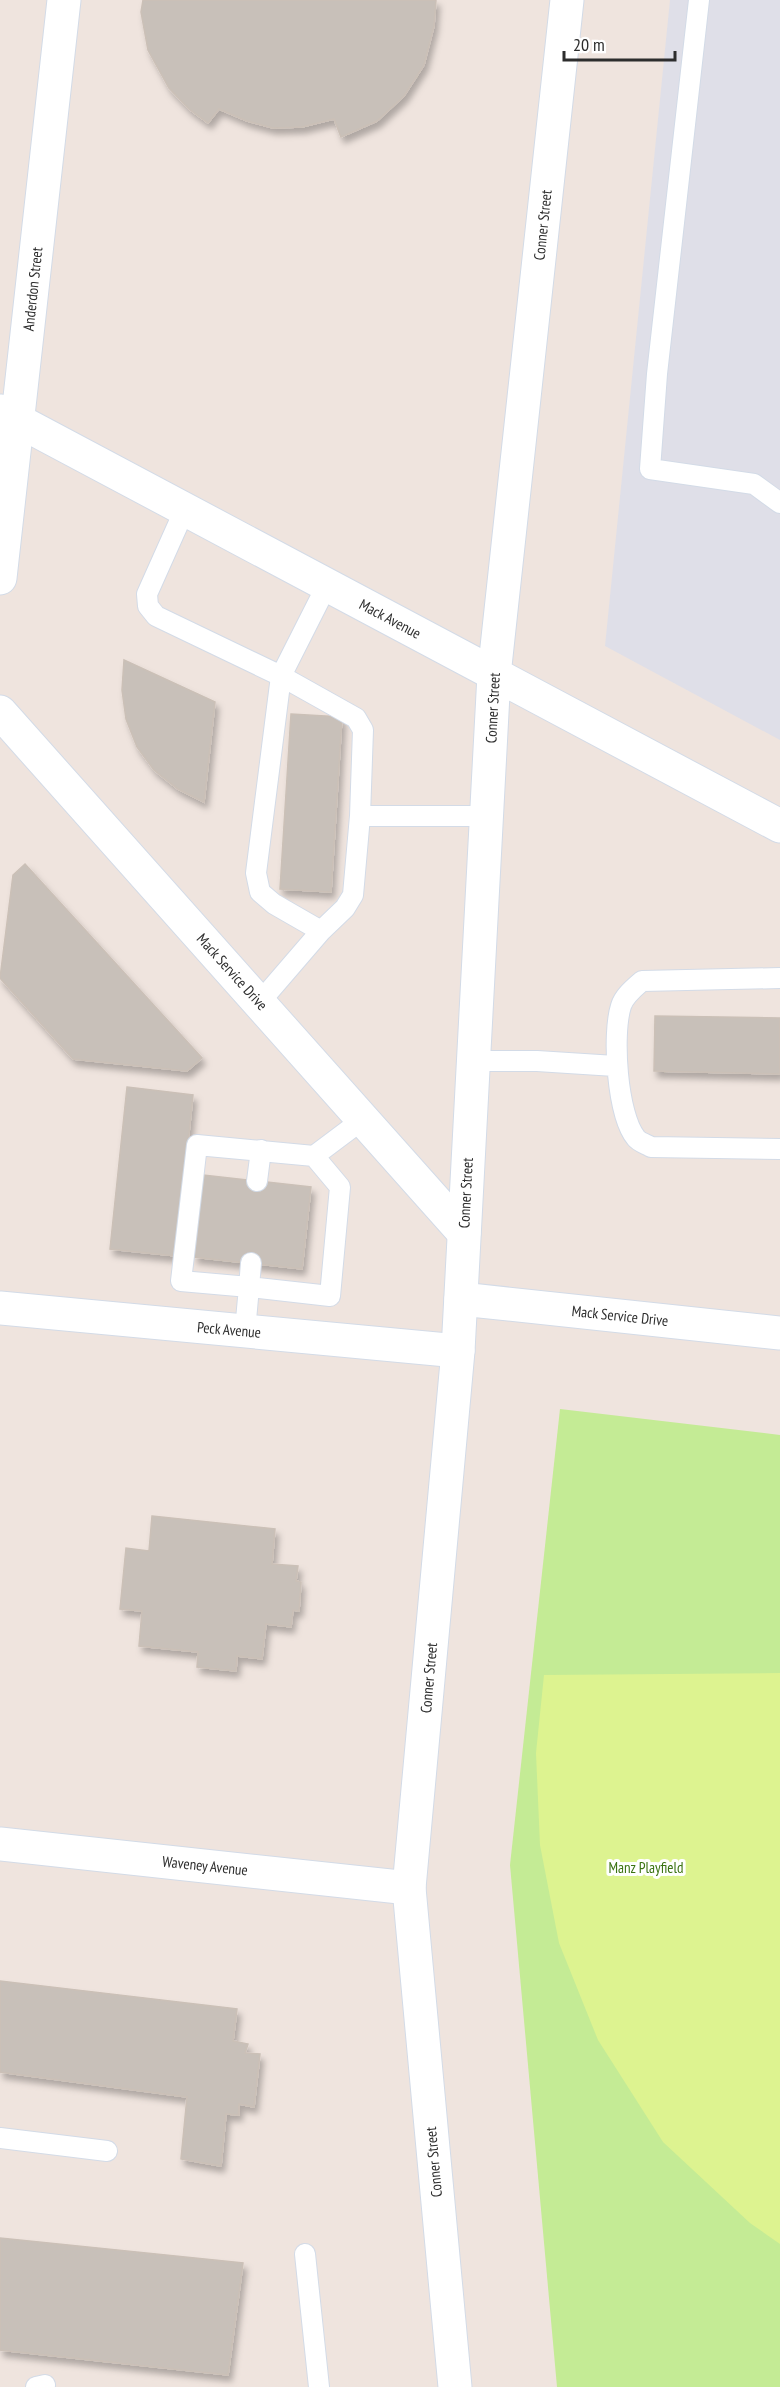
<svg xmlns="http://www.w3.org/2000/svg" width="780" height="2387" viewBox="0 0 780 2387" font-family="'PT Sans Narrow',sans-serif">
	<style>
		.industrial { fill: #dfdfe8 }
		.green { fill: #c4eb95 }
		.pitch { fill: #ddf390 }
		.building { fill: #c8c0b9; stroke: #cbc0b7; stroke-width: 1.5; filter: url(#shadow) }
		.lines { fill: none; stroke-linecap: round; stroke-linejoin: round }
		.lane-casing { stroke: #d3dbe7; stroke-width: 22 }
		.street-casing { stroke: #d3dbe7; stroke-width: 35 }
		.secondary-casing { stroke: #d3dbe7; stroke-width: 35 }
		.lane { stroke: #fff; stroke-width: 20 }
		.street { stroke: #fff; stroke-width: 33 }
		.secondary { stroke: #fff; stroke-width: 33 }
		.labels { text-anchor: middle; stroke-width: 6; stroke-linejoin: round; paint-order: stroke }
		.street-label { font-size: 15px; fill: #2d2d2d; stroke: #fff }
		.park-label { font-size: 15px; fill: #3b7313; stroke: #fff }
	</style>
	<defs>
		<filter id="shadow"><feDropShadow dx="3.5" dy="6" stdDeviation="3" flood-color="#0004"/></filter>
	</defs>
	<rect width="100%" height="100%" fill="#efe4de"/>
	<path class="industrial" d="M670,0H780V740L605,646Z"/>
	<path class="green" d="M560,1409L780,1435V2387H557L510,1865Z"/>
	<path class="pitch" d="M780,1673V2244L750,2223L663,2142L598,2040L559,1943L540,1845L536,1753L544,1675Z"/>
	<path class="building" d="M143,0H436L434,26L424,65L404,96L377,121L341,137L334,119L302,127L273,128L247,121L219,109L208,123L189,109L169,88L148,50L141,12Z
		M124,660L215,702L204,802L178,789L154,770L137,747L126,719L122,690Z
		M291,714L342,717L331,892L280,889Z
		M25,864L202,1058L187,1071L73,1059L0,978L13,875Z
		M655,1016L780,1018V1074L654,1071Z
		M127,1087L193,1095L176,1256L110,1249Z
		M203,1175L311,1187L302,1269L194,1257Z
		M152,1516L275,1529L272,1564L298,1566L296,1581L301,1582L299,1611L293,1610L291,1627L266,1624L262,1659L237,1656L236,1671L197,1667L198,1652L139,1646L142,1611L120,1609L126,1548L149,1551Z
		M0,1981L237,2009L233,2041L248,2044L245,2053L260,2054L254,2107L239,2104V2115L226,2114L221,2166L181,2159L187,2097L0,2072Z
		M0,2238L243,2263L228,2375L0,2350Z"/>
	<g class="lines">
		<defs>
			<path id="lane" d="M699,0L657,374L650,469L754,484L780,503
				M185,509L147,594L148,606L156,616L281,676L356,718L363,730L360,816H486
				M321,931L274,904L260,892L256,873L281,676L327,585
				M780,978L642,981C634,988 624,996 621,1006C612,1034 617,1115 636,1138C639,1142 646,1144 651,1147L780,1149
				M259,1003L321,931L345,908L353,895L360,816
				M473,1061H537L615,1066
				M257,1181L261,1150
				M251,1263L249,1287L181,1281L197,1145L314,1156
				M245,1331L249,1287L330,1296L340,1187L314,1156L362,1120
				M0,2138L107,2151
				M305,2254L319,2387
				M36,2387L45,2385"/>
			<path id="street" d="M0,578L64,0
				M0,712L464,1233
				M461,1299L780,1333
				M0,1308L458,1351
				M0,1844L409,1888"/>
			<path id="secondary" d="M0,411L780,826
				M455,2387L409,1888L458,1351L494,675L567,0"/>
		</defs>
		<use href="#lane" class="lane-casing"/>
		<use href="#street" class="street-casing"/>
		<use href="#secondary" class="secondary-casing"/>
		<use href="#lane" class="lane"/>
		<use href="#street" class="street"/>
		<use href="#secondary" class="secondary"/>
	</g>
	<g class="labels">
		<g class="street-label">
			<text transform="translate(543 225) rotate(-84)" y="5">Conner Street</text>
			<text transform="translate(33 289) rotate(-84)" y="5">Anderdon Street</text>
			<text transform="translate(390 619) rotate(28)" y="5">Mack Avenue</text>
			<text transform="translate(493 708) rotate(-87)" y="5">Conner Street</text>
			<text transform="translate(232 972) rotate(48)" y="5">Mack Service Drive</text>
			<text transform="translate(466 1193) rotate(-87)" y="5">Conner Street</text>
			<text transform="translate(620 1316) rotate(6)" y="5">Mack Service Drive</text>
			<text transform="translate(229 1330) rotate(5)" y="5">Peck Avenue</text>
			<text transform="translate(429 1678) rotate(-85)" y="5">Conner Street</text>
			<text transform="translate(205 1866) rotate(6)" y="5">Waveney Avenue</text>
			<text transform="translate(434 2162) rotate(-95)" y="5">Conner Street</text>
		</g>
		<g class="park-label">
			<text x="646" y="1873">Manz Playfield</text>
		</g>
	</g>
	<path d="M564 51v9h111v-9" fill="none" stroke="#2d2d2d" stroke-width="3"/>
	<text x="573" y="51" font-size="18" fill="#2d2d2d" stroke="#ffffff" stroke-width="4.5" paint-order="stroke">20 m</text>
</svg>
